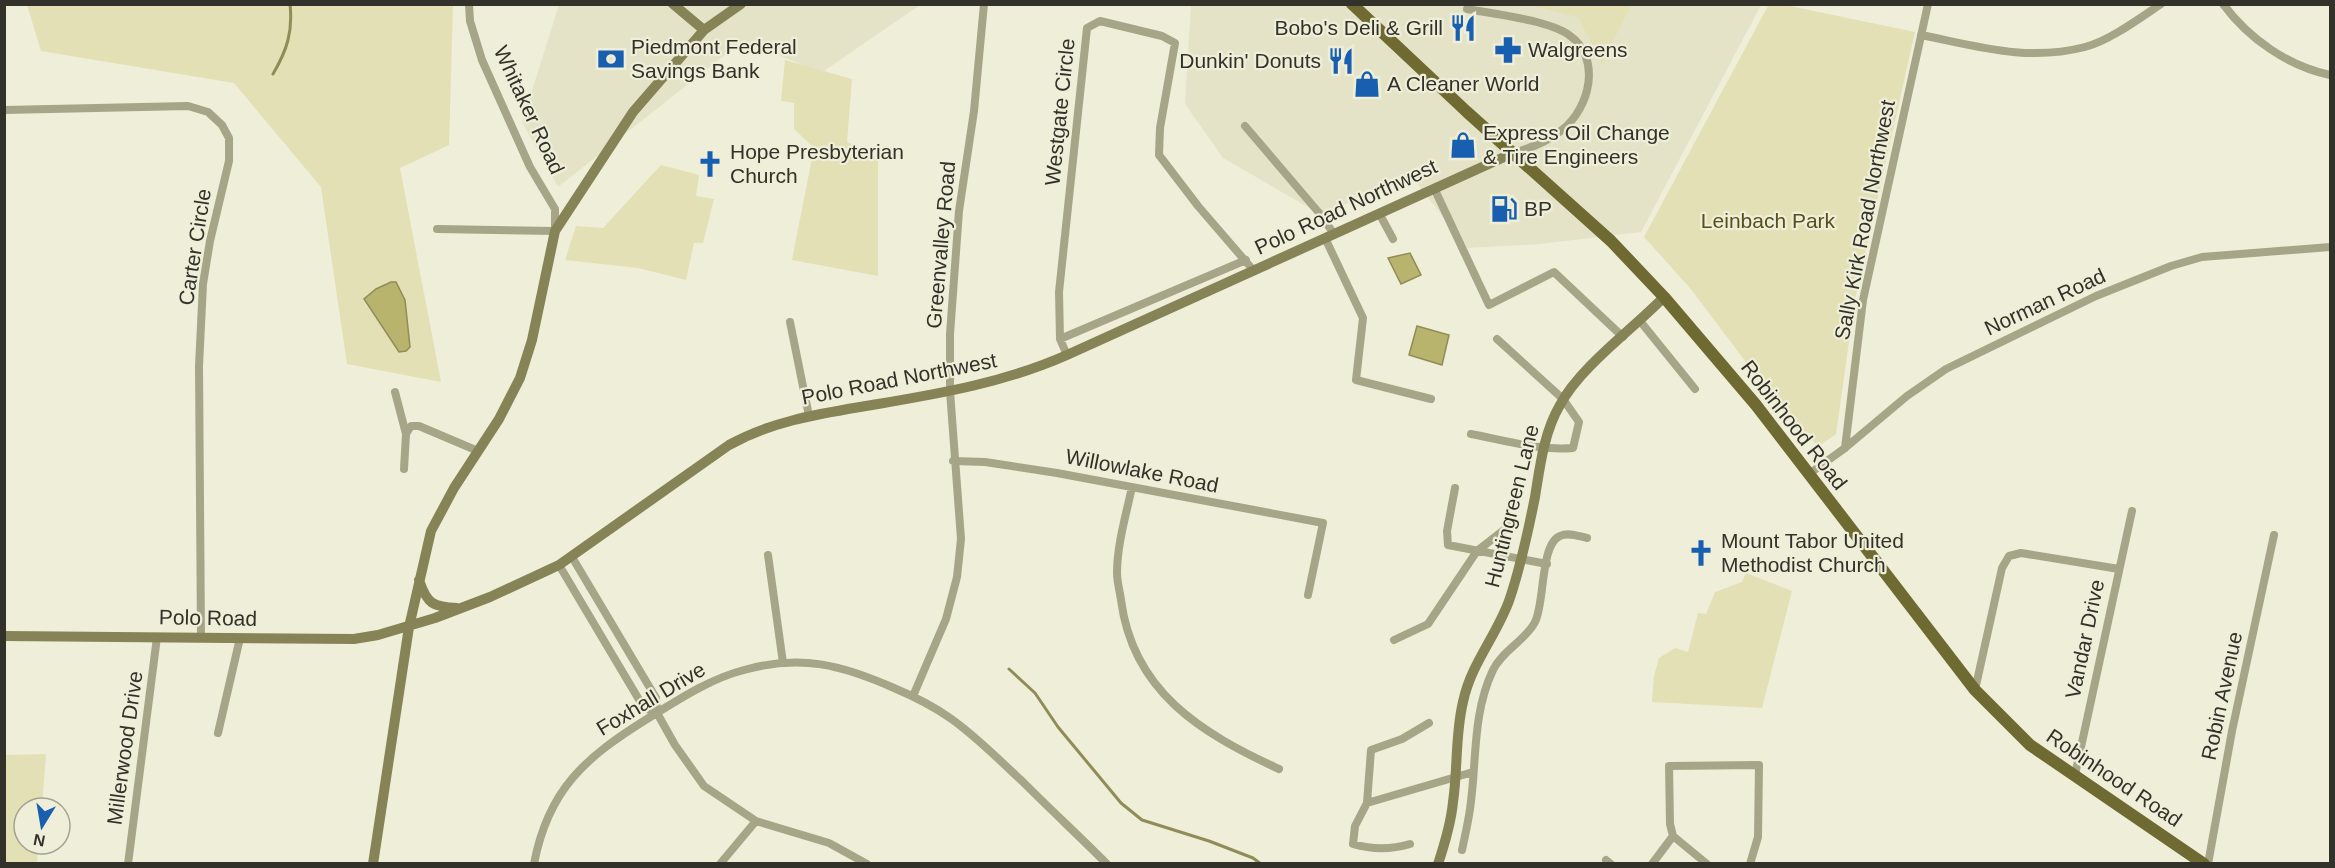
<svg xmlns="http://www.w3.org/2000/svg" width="2335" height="868" viewBox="0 0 2335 868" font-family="Helvetica,sans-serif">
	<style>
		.built { fill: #e4e3c7 }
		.green { fill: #e3e0b5 }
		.water { fill: #b8b36d; stroke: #908c59; stroke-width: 1.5 }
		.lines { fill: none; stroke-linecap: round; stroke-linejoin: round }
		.stream { stroke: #908c59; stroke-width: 3 }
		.street { stroke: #a7a588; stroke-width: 8 }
		.secondary { stroke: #868357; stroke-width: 10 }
		.primary { stroke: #6e6a31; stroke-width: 12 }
		.labels { text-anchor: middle; stroke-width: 4.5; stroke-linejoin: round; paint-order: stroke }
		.poi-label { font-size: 21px; fill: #33322a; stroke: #efeed8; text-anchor: start }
		.street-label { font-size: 21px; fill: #33322a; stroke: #efeed8 }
		.park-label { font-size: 21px; fill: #55511c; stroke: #efeed8 }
	</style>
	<rect width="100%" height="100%" fill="#efeed8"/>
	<path class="built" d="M559,5H920L821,73L744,40L558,187L522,122Z
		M1191,5H1761L1641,232L1540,244L1467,248L1413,178L1320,214L1223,158L1185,104Z"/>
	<path class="green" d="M1769,4L1785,5L1915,32L1855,299L1836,434L1819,446L1795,427L1690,288L1644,237Z
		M27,5H453L449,145L400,168L441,382L347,364L321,187L234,83L41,51Z
		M1528,5H1631L1602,64L1578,17Z
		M785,60L852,79L847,142L878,158V276L792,260L814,148L794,129V103L781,101Z
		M661,165L699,175L696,196L714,199L703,243H694L686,280L638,268L565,260L576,226L603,228Z
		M1746,573L1792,591L1762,708L1652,702L1654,676L1659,658L1675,648L1688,652L1698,613L1706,614L1715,592L1742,582Z
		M46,754L42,808H24V844H38L37,863H5V755Z"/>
	<path class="water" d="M1410,253L1421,275L1401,284L1388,258Z
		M391,282H396L405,300L410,347L406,351L399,352L364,299L376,289Z
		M1417,326L1449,335L1442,365L1409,355Z"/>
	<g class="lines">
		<path class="stream" d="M273,74C287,50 293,32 290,4
			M1009,669L1035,693L1058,727L1121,803L1142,820L1209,841L1253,858L1261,864"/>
		<path class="street" d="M2223,4C2249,39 2288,66 2330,75
			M1467,9C1494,14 1548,20 1569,35C1602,58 1590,108 1562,130C1547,142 1531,148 1513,153
			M1921,35C1977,46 2027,62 2085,47C2109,41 2140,18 2161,4
			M4,110L188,106L208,112L222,125L229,138V161L210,241L203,284L199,366L201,637
			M1245,126L1320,214L1334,234
			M1434,188L1489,305L1554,272L1623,337
			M1379,213L1393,239
			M437,229L555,231V209L530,167L482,60L470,21L469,4
			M1325,238L1363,318L1356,380L1431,399
			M1246,260L1060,339L1059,292L1087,28L1100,21L1162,36L1175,43L1160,128L1159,155L1198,206L1254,271
			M1640,321L1695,389
			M790,322L809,416
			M1060,339L1067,355
			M395,392L406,434
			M1471,434C1504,440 1540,451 1573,448L1579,422L1563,399L1497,339
			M1845,448L1863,300L1928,4
			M953,461L985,462L1057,473L1323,523L1308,595
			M404,469L406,434L411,426H419L478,451
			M1809,474L1845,448L1907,396L1946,369L2096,296L2171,266L2202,257L2330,247
			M1132,487C1126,515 1117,545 1117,573C1117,582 1120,592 1121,600C1133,692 1201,733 1279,769
			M1455,488L1447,531L1448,545L1547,564
			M768,555L783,663
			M572,557L656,698L657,713L675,745L704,786L756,821L829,843L867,864
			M559,565L644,708L657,713
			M1394,640L1428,624L1477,551L1513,523
			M1975,690L2002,568L2009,556L2021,553L2119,569
			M913,696L946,619L957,577L961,539L950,391V334L959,211L974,111L984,4
			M218,733L240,638
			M2075,775L2132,511
			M1367,803L1371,750L1402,739L1429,723
			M1673,836L1707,864
			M1410,844C1390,850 1373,850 1353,844L1355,826L1367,803L1473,772
			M1462,850C1465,836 1468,823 1470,809C1477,762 1472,714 1493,670C1502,651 1526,640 1535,622C1545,603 1540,544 1560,536C1568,532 1578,536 1587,538
			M1606,860L1611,864
			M128,864L157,637
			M534,864C548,789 586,757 647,719C678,700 709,679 744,670C801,654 842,665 894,688C913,696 933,706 950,718C976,736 999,760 1022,781C1050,809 1079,836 1107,864
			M720,864L756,821
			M1652,864L1673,836L1670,824L1669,766L1759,765L1758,837L1750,864
			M2208,864L2232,731L2274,535"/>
		<path class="secondary" d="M673,4L704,30
			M419,580C427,604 433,607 457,608
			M4,636L354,639L378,635L435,618L490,597L559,565L729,445C776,419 826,413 878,404C943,393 1006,382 1067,355L1513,153
			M373,864L409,627L431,531L454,488L499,419L520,378L532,340L555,231L633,112L704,30L741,4
			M1438,864C1445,843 1451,823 1453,802C1458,768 1455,735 1463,702C1471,663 1498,634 1510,598C1521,565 1528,532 1535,497C1540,466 1544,432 1560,405C1580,367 1633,329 1664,297"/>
		<path class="primary" d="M1352,4L1467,112L1611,241L1664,297L1756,405L1975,690L2030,745L2204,864"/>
	</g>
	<defs>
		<symbol id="restaurant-bare" viewBox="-9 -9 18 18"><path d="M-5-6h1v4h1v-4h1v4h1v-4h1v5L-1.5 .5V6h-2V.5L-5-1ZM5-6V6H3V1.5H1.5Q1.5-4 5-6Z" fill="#185faf" stroke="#efeed8" stroke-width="2.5" paint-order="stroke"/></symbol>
		<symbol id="pharmacy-bare" viewBox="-9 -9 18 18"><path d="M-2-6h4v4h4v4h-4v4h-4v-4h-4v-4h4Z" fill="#185faf" stroke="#efeed8" stroke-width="2.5" paint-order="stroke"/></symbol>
		<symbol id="bank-bare" viewBox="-9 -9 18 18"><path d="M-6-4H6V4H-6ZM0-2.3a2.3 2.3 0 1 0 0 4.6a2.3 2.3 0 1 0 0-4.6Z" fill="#185faf" stroke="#efeed8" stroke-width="2.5" paint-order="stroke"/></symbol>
		<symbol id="shop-bare" viewBox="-9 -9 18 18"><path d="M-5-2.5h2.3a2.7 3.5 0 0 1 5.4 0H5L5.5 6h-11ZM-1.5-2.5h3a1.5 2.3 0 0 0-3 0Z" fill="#185faf" stroke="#efeed8" stroke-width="2.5" paint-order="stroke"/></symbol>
		<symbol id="church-bare" viewBox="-9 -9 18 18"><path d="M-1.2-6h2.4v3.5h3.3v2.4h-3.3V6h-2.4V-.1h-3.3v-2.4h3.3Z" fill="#185faf" stroke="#efeed8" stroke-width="2.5" paint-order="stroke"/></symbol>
		<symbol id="fuel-bare" viewBox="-9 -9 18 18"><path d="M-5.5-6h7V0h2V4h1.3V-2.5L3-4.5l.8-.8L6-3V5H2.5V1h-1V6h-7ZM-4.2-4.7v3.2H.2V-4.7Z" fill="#185faf" stroke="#efeed8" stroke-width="2.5" paint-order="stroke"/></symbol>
	</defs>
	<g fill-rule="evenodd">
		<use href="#restaurant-bare" x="1444" y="9" width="38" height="38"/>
		<use href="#pharmacy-bare" x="1489" y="31" width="38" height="38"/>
		<use href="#bank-bare" x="592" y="40" width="38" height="38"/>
		<use href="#restaurant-bare" x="1322" y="42" width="38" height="38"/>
		<use href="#shop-bare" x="1348" y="65" width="38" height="38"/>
		<use href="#shop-bare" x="1444" y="126" width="38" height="38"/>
		<use href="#church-bare" x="691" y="145" width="38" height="38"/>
		<use href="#fuel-bare" x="1485" y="190" width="38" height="38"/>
		<use href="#church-bare" x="1682" y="534" width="38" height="38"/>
	</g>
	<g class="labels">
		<g class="poi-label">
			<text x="1443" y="35" text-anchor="end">Bobo's Deli &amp; Grill</text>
			<text x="631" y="54">Piedmont Federal<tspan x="631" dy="24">Savings Bank</tspan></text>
			<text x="1528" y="57">Walgreens</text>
			<text x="1321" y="68" text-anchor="end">Dunkin' Donuts</text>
			<text x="1387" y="91">A Cleaner World</text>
			<text x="1483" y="140">Express Oil Change<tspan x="1483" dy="24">&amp; Tire Engineers</tspan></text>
			<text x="730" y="159">Hope Presbyterian<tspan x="730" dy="24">Church</tspan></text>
			<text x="1524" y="216">BP</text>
			<text x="1721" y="548">Mount Tabor United<tspan x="1721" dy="24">Methodist Church</tspan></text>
		</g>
		<g class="street-label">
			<text transform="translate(529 110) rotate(65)" y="7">Whitaker Road</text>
			<text transform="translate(1060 112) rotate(-84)" y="7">Westgate Circle</text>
			<text transform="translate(1346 207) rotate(-25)" y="7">Polo Road Northwest</text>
			<text transform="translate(1865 220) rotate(-79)" y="7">Sally Kirk Road Northwest</text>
			<text transform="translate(941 245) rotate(-85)" y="7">Greenvalley Road</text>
			<text transform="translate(195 247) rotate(-81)" y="7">Carter Circle</text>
			<text transform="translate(2045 302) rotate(-25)" y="7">Norman Road</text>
			<text transform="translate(899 379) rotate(-11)" y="7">Polo Road Northwest</text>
			<text transform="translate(1794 425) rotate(52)" y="7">Robinhood Road</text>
			<text transform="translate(1142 471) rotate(11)" y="7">Willowlake Road</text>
			<text transform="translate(1512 506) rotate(-76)" y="7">Huntingreen Lane</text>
			<text transform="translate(208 618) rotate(1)" y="7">Polo Road</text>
			<text transform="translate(2085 639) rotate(-78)" y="7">Vandar Drive</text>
			<text transform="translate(2222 696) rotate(-78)" y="7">Robin Avenue</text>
			<text transform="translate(651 699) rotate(-31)" y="7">Foxhall Drive</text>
			<text transform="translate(125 748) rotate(-82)" y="7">Millerwood Drive</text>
			<text transform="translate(2114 778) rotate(34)" y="7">Robinhood Road</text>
		</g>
		<g class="park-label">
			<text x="1768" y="228">Leinbach Park</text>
		</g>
	</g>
	<rect width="2335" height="868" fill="none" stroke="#33322a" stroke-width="12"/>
	<g transform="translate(42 826) rotate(191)"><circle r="28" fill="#efeed8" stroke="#a4a392" stroke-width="1.5"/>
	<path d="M0-4.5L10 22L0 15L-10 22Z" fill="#185faf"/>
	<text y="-9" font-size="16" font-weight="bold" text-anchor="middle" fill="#33322a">N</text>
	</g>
</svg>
